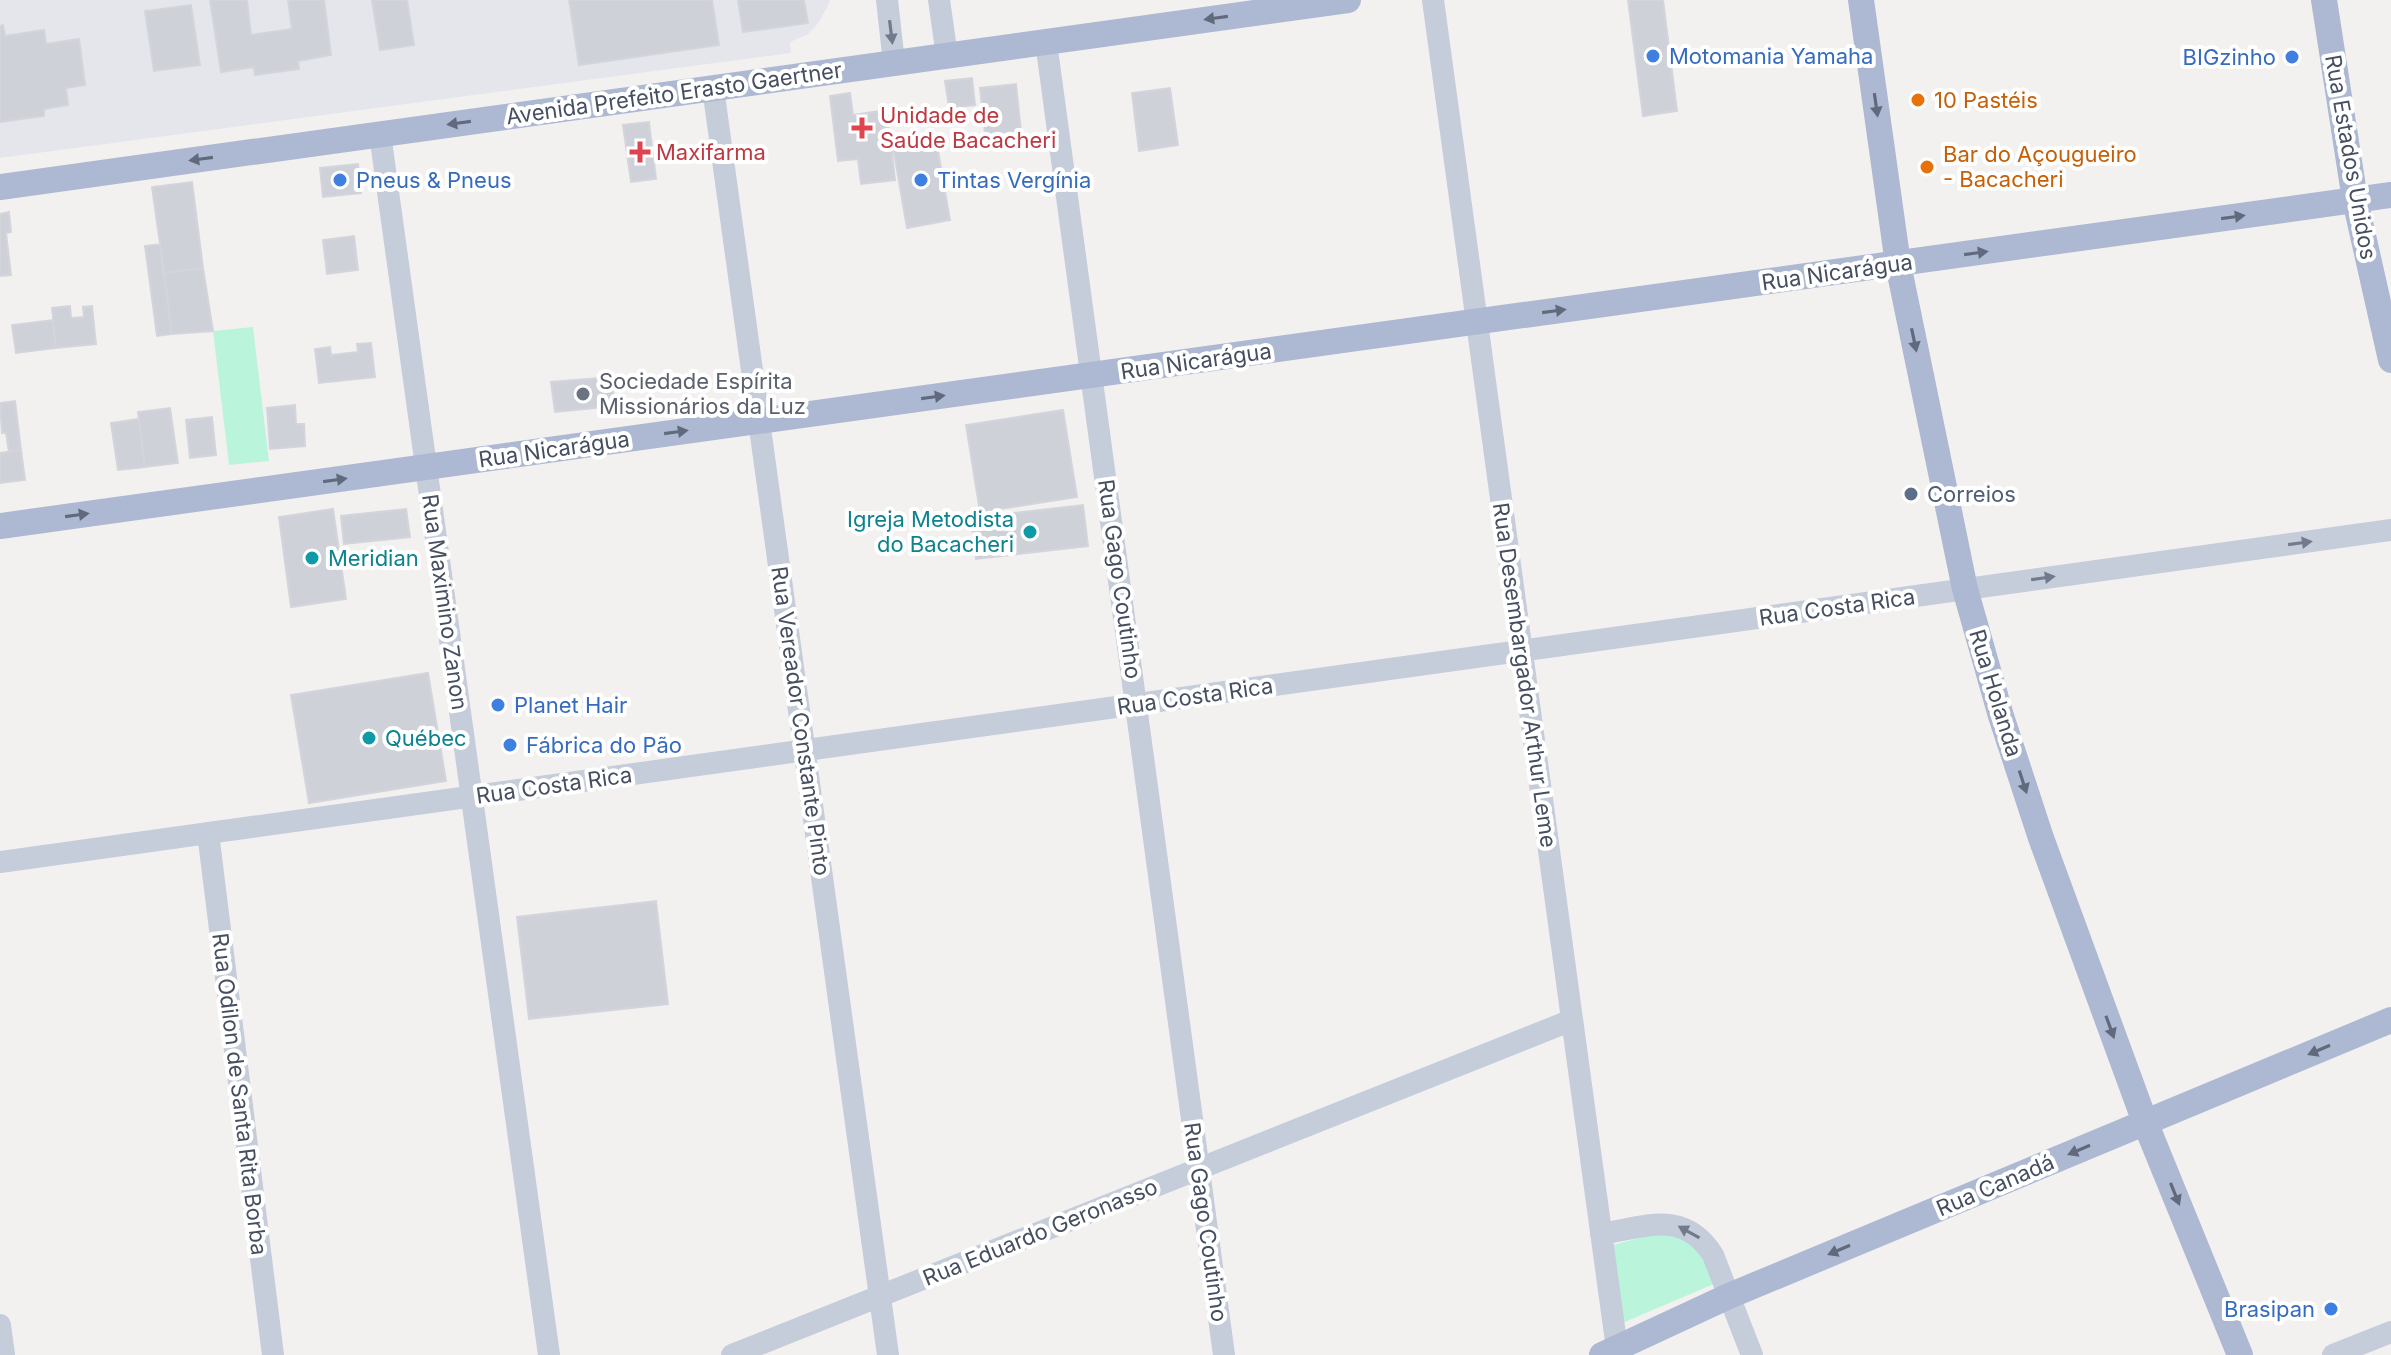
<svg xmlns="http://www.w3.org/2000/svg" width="2391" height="1355" viewBox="0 0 2391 1355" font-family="Inter,sans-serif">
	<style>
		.airport { fill: #e5e6eb }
		.green { fill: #baf5db }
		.building { fill: #cfd1d8; stroke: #d4d5dc; stroke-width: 2 }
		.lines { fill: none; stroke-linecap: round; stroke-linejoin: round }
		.minor { stroke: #c5ccda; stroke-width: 22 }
		.major { stroke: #adb9d2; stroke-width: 26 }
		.oneway { fill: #606a7c }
		.oneway2 { fill: #727b8b }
		.shop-dot { fill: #3f7fe0; stroke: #fff; stroke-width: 3 }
		.food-dot { fill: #e8710a; stroke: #fff; stroke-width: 3 }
		.health-dot { fill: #e0444e; stroke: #fff; stroke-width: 3 }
		.worship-dot { fill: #6b7280; stroke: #fff; stroke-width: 3 }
		.service-dot { fill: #5c6f8a; stroke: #fff; stroke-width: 3 }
		.culture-dot { fill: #0f9aa8; stroke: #fff; stroke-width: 3 }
		.labels { text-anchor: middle; stroke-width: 8; stroke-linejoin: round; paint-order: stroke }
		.shop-label { font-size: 22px; fill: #366cbe; stroke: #fff; text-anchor: start }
		.street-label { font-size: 22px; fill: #464f60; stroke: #fff }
		.food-label { font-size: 22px; fill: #c56008; stroke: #fff; text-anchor: start }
		.health-label { font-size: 22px; fill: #be3a42; stroke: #fff; text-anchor: start }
		.worship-label { font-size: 22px; fill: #5b616d; stroke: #fff; text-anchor: start }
		.service-label { font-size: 22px; fill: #4e5e75; stroke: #fff; text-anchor: start }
		.culture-label { font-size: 22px; fill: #0d838f; stroke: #fff; text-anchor: start }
	</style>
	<rect width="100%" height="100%" fill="#f3f1f0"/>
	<path class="airport" d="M0,0H830L827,8L816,26L807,35L790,42L791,53L0,158Z"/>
	<path class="green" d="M253,327L269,461L229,465L213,331Z
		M1653,1234L1679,1237L1702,1253L1714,1284L1620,1324L1610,1246Z"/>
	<path class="building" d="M210,0H247L251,35L292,29L288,0H324L331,55L298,61L299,69L255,75L254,67L221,72Z
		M372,0H407L414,45L380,50Z
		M569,0H712L719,45L579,65Z
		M738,0H804L808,23L743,32Z
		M1628,0H1663L1677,111L1643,116Z
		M191,5L200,65L154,71L145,11Z
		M3,25L5,36L44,30L46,44L79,39L85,85L66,88L68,105L44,109V116L0,122V26Z
		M972,78L975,105L949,108L945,81Z
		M1016,84L1021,131L985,134L980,88Z
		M1170,88L1178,145L1139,151L1132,93Z
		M850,93L853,115L887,110L895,180L861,184L858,159L838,161L830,96Z
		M649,122L656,179L631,182L623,125Z
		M935,134L950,220L907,228L892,141Z
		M358,164L361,193L323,197L320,168Z
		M192,182L203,268L164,273L152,187Z
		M9,212L11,232L6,233L11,275L0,276V214Z
		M354,236L358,270L327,274L323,240Z
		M160,244L172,334L157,336L145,246Z
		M203,268L213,331L172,334L164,273Z
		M70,306L71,318L84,317L83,307L92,306L96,344L56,348L52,308Z
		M53,320L56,348L16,353L12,325Z
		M371,343L375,377L319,383L315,349L330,347L331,355L358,352L357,344Z
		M611,377L615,406L555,412L551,382Z
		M15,401L21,450L9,452L6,433H2L0,403Z
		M295,405L296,424H304L305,446L270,449L267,408Z
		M170,408L178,463L145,467L138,412Z
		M1063,410L1077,497L980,512L966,425Z
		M212,417L216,455L190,458L186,420Z
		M139,419L145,467L118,470L111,423Z
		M21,450L25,480L0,483V453Z
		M1083,505L1088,546L976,559L971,518Z
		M333,509L346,599L291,607L279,517Z
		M406,509L410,537L344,544L341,516Z
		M428,673L446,781L309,803L291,695Z
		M656,901L668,1004L529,1019L517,917Z"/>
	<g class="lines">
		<path class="minor" d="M887,0L894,63
			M939,0L947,56
			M1433,0L1617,1349
			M1046,42L1224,1355
			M713,88L888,1355
			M380,134L549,1355
			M208,833L273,1355
			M0,862L2391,530
			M1601,1234C1645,1227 1684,1209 1713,1255L1752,1355
			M0,1325L4,1355
			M732,1355L1572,1020
			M2333,1355L2391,1332"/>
		<path class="major" d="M1861,0L1898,264L1965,589L2001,716L2041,838L2145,1122L2240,1355
			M2324,0L2355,200L2391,360
			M0,187L1348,0
			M0,526L2391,195
			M1602,1355L1729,1296L2391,1020"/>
	</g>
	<defs><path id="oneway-solid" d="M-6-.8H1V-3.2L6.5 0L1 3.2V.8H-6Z" transform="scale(2)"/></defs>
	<g class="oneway">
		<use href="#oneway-solid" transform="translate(1216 18) rotate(172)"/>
		<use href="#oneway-solid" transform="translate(1876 105) rotate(82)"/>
		<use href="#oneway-solid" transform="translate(459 123) rotate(172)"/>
		<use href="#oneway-solid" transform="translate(201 159) rotate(172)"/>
		<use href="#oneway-solid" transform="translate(2233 217) rotate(-8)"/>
		<use href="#oneway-solid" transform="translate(1976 253) rotate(-8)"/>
		<use href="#oneway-solid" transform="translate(1554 311) rotate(-8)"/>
		<use href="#oneway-solid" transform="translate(1914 340) rotate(78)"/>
		<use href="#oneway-solid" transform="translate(933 397) rotate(-8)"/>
		<use href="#oneway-solid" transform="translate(676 432) rotate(-8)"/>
		<use href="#oneway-solid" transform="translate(335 480) rotate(-8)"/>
		<use href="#oneway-solid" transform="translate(77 515) rotate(-8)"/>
		<use href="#oneway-solid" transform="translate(2023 782) rotate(72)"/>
		<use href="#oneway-solid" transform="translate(2110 1027) rotate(70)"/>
		<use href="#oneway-solid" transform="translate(2319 1050) rotate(157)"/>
		<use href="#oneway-solid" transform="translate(2079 1150) rotate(157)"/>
		<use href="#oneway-solid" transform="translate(2175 1194) rotate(68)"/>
		<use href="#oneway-solid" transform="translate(1839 1250) rotate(157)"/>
	</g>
	<g class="oneway2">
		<use href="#oneway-solid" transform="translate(891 32) rotate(83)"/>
		<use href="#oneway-solid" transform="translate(2300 543) rotate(-8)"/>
		<use href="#oneway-solid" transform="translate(2043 578) rotate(-8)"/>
		<use href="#oneway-solid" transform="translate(1689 1232) rotate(-151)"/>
	</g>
	<g class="shop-dot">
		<circle cx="1653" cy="56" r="8"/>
		<circle cx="2292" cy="57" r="8"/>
		<circle cx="340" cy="180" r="8"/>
		<circle cx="921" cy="180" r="8"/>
		<circle cx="498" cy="705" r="8"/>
		<circle cx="510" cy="745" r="8"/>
		<circle cx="2331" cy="1309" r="8"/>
	</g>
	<g class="food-dot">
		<circle cx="1918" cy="100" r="8"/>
		<circle cx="1927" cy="167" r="8"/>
	</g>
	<g class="health-dot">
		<path d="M858 116h8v8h8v8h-8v8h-8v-8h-8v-8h8z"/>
		<path d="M636 140h8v8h8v8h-8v8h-8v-8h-8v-8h8z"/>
	</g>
	<circle class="worship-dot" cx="583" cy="394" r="8"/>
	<circle class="service-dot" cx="1911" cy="494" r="8"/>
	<g class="culture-dot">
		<circle cx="1030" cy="532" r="8"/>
		<circle cx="312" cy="558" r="8"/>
		<circle cx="369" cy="738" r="8"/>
	</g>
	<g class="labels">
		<g class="shop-label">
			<text x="1669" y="64">Motomania Yamaha</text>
			<text x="2276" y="65" text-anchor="end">BIGzinho</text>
			<text x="356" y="188">Pneus &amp; Pneus</text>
			<text x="937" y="188">Tintas Vergínia</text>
			<text x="514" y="713">Planet Hair</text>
			<text x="526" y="753">Fábrica do Pão</text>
			<text x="2315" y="1317" text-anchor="end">Brasipan</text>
		</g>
		<g class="street-label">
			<text transform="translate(674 93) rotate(-8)" y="8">Avenida Prefeito Erasto Gaertner</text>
			<text transform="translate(2351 157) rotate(80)" y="8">Rua Estados Unidos</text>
			<text transform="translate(1837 272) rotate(-8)" y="8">Rua Nicarágua</text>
			<text transform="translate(1196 361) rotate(-8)" y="8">Rua Nicarágua</text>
			<text transform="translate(554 449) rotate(-8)" y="8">Rua Nicarágua</text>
			<text transform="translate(1120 579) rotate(82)" y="8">Rua Gago Coutinho</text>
			<text transform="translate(445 602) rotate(82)" y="8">Rua Maximino Zanon</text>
			<text transform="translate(1837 607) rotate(-8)" y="8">Rua Costa Rica</text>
			<text transform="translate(1525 675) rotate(82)" y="8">Rua Desembargador Arthur Leme</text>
			<text transform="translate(1996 693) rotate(73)" y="8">Rua Holanda</text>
			<text transform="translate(1195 696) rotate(-8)" y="8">Rua Costa Rica</text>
			<text transform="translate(801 721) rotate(82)" y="8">Rua Vereador Constante Pinto</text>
			<text transform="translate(554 785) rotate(-8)" y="8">Rua Costa Rica</text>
			<text transform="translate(240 1094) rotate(83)" y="8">Rua Odilon de Santa Rita Borba</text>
			<text transform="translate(1995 1185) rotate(-23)" y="8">Rua Canadá</text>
			<text transform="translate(1206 1222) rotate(82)" y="8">Rua Gago Coutinho</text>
			<text transform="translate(1040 1232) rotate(-22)" y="8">Rua Eduardo Geronasso</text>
		</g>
		<g class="food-label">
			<text x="1934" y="108">10 Pastéis</text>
			<text x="1943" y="162">Bar do Açougueiro<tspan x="1943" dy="25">- Bacacheri</tspan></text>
		</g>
		<g class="health-label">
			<text x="880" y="123">Unidade de<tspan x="880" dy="25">Saúde Bacacheri</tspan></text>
			<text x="656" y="160">Maxifarma</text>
		</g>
		<g class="worship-label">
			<text x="599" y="389">Sociedade Espírita<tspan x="599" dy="25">Missionários da Luz</tspan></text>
		</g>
		<g class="service-label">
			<text x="1927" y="502">Correios</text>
		</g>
		<g class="culture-label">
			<text x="1014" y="527" text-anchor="end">Igreja Metodista<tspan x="1014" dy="25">do Bacacheri</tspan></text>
			<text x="328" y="566">Meridian</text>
			<text x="385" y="746">Québec</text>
		</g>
	</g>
</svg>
